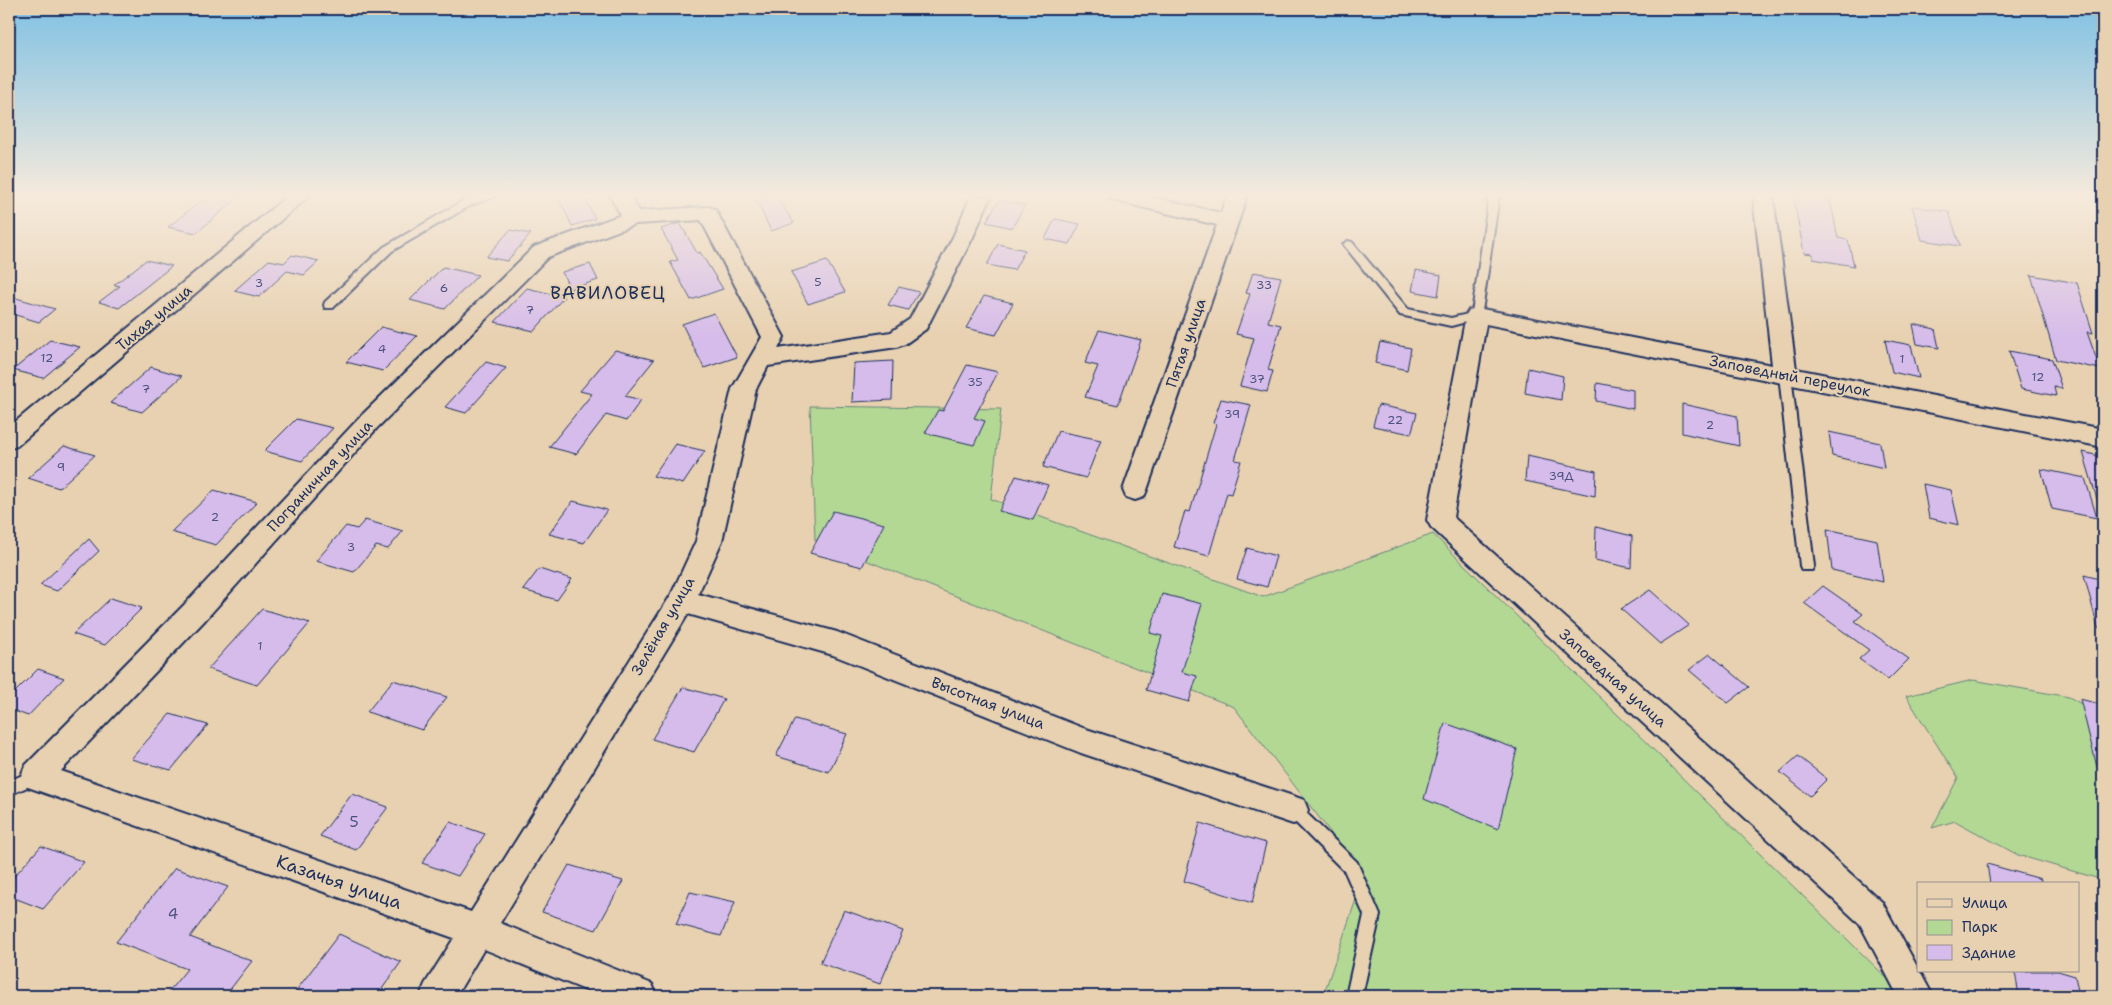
<svg xmlns="http://www.w3.org/2000/svg" width="2112" height="1005" viewBox="0 0 2112 1005" font-family="'Shantell Sans',sans-serif">
	<style>
		.green { fill: #b2d894; stroke: #668479 }
		.building { fill: #d6bcea; stroke: #1b2f5e }
		.lines { fill: none; stroke-linecap: round; stroke-linejoin: round }
		.lane-casing { stroke: #1b2f5e; stroke-width: 4 }
		.street-casing { stroke: #1b2f5e; stroke-width: 4 }
		.lane { fill: #e8d1b1; fill-rule: evenodd }
		.street { fill: #e8d1b1; fill-rule: evenodd }
		.labels { text-anchor: middle; stroke-width: 4; stroke-linejoin: round; paint-order: stroke }
		.number-label { font-size: 12px; fill: #4a5281 }
		.street-label { font-size: 15px; fill: #1b2f5e; stroke: #e8d1b1 }
		.near-number-label { font-size: 15px; fill: #4a5281 }
		.quarter-label { font-size: 18px; letter-spacing: 1px; fill: #1b2f5e; stroke: #e8d1b1 }
		.near-street-label { font-size: 18px; fill: #1b2f5e; stroke: #e8d1b1 }
	</style>
	<rect width="100%" height="100%" fill="#e8d1b1"/>
	<filter id="ink" filterUnits="userSpaceOnUse"><feTurbulence type="fractalNoise" baseFrequency=".02" numOctaves="2"/><feDisplacementMap in="SourceGraphic" scale="10" xChannelSelector="R" yChannelSelector="G"/><feConvolveMatrix kernelMatrix="1 2 1 2 8 2 1 2 1" color-interpolation-filters="sRGB"/></filter>
	<g filter="url(#ink)">
		<path class="green" d="M810,406L1001,409L991,499L1263,597L1433,534L1897,988L1898,996H1323L1364,876L1234,707L815,540Z
			M1973,680L2069,697L2103,716V880L2018,855L1955,821L1932,828L1958,778L1906,696Z"/>
		<path class="building" d="M207,196H240L196,233L168,227Z
			M558,196H584L595,219L572,226Z
			M754,196H776L794,223L771,231Z
			M1793,196L1830,199L1838,238L1848,240L1854,266L1813,259V254L1804,253Z
			M999,200L1025,205L1012,228L986,222Z
			M1912,206L1949,212L1960,246L1922,240Z
			M1055,219L1080,224L1070,244L1045,239Z
			M680,223L697,253L700,252L723,289L691,300L670,262L678,260L661,229Z
			M510,230L531,234L507,261L486,257Z
			M998,244L1025,250L1014,270L987,265Z
			M292,255L319,261L304,275L287,271L259,297L234,291L269,260L284,263Z
			M146,260L172,266L119,308L99,302L120,286L114,285Z
			M827,261L845,292L808,304L791,272Z
			M590,264L598,280L570,289L562,272Z
			M443,267L478,275L445,309L410,300Z
			M1416,270L1441,275L1438,296L1412,291Z
			M1253,272L1281,277L1268,322L1281,325L1268,370L1273,371L1267,392L1240,386L1254,338L1236,334L1250,294L1246,293Z
			M2031,275L2077,283L2093,333L2087,332L2100,369L2056,360Z
			M899,287L919,292L908,310L888,305Z
			M527,288L564,297L534,331L495,322Z
			M9,296L55,309L39,322L9,313Z
			M984,296L1013,303L996,335L966,328Z
			M714,313L737,357L704,368L682,324Z
			M1913,324L1935,329L1939,348L1917,344Z
			M381,327L417,336L383,371L346,362Z
			M1099,330L1141,340L1118,405L1085,397L1098,366L1085,363Z
			M50,340L80,347L43,378L13,370Z
			M1885,340L1911,345L1919,378L1892,372Z
			M1380,342L1411,348L1407,370L1375,363Z
			M615,350L654,360L625,396L641,400L626,421L606,415L576,454L549,447L592,394L580,391Z
			M2009,351L2052,359L2062,389L2054,387L2056,396L2021,389Z
			M893,361L892,400L852,402L854,363Z
			M486,362L506,368L466,413L445,407Z
			M967,365L998,372L974,418L985,421L974,445L925,433L938,410L943,411Z
			M151,367L182,376L142,412L110,403Z
			M1528,368L1563,376L1561,400L1525,393Z
			M1597,383L1633,390V409L1596,401Z
			M1221,399L1251,405L1235,460L1241,461L1231,494L1227,493L1209,556L1174,547L1185,511L1190,512L1216,424L1213,423Z
			M1682,404L1737,416L1739,446L1682,433Z
			M1378,405L1417,413L1411,434L1373,426Z
			M296,419L333,428L302,461L264,451Z
			M1058,431L1101,440L1086,478L1043,467Z
			M1829,432L1880,443L1884,468L1832,456Z
			M675,444L705,451L683,484L653,476Z
			M64,446L95,455L59,488L28,478Z
			M2083,452L2103,457V505L2099,506Z
			M1527,456L1596,471L1595,496L1525,481Z
			M2041,469L2085,478L2097,518L2052,509Z
			M1016,476L1048,485L1033,520L999,511Z
			M1923,484L1951,490L1959,525L1929,518Z
			M214,490L257,502L216,545L171,532Z
			M573,501L607,510L584,543L549,534Z
			M833,511L884,524L862,567L810,553Z
			M365,520L403,531L388,549L376,546L354,572L316,561L346,526L357,529Z
			M1596,527L1632,536L1631,568L1595,560Z
			M1827,529L1877,540L1883,582L1832,570Z
			M89,539L99,551L57,591L40,585Z
			M1247,548L1276,556L1267,587L1237,579Z
			M539,569L572,579L557,600L523,590Z
			M2084,575L2103,580V627L2098,628Z
			M1823,586L1863,614L1855,621L1909,659L1888,680L1859,659L1869,650L1804,603Z
			M1650,590L1689,625L1660,644L1621,609Z
			M1162,594L1202,604L1182,672L1197,676L1189,702L1146,690L1162,636L1150,633Z
			M111,598L142,608L105,645L73,634Z
			M262,609L310,623L257,685L208,669Z
			M1710,654L1749,687L1728,703L1689,670Z
			M38,669L64,678L28,716L9,709V698Z
			M393,680L447,697L422,730L367,712Z
			M683,687L724,699L694,752L652,739Z
			M2080,699L2103,705V766L2097,767Z
			M170,714L208,725L171,770L131,759Z
			M795,719L847,734L829,772L776,756Z
			M1445,723L1517,749L1498,829L1424,799Z
			M1798,756L1827,779L1810,796L1780,772Z
			M352,794L388,807L356,850L320,836Z
			M450,822L485,834L458,876L422,863Z
			M1200,823L1266,843L1252,903L1184,881Z
			M41,846L84,862L43,909L9,896V882Z
			M1987,864L2041,879L2040,884H1990Z
			M569,865L623,881L596,930L542,912Z
			M175,868L228,887L190,937L252,961L225,996H165L187,969L116,942Z
			M690,892L735,902L721,936L676,924Z
			M844,910L903,931L880,984L820,963Z
			M339,934L401,962L377,996H292Z
			M2015,971H2058L2075,976L2079,996H2019Z"/>
		<g class="lines">
			<defs>
				<path id="lane" d="M480,196H496L471,205L392,251L333,308H325L324,305L325,302L384,247L463,201Z
					M1489,196H1499L1481,318L1451,326L1400,315L1343,244L1348,241L1352,242L1408,309L1451,318L1472,313Z
					M1785,371L1791,375L1814,566L1812,570H1802L1800,566L1779,375Z
					M36,769L41,771L43,776L41,781L9,795V781Z
					M1293,803L1298,805L1357,862L1380,915L1362,996H1346L1364,915L1345,872L1288,815L1285,810L1288,805Z"/>
				<path id="street" d="M287,196H309L17,446L9,449V427Z
					M610,196H630L639,211L708,207L715,209L784,337L778,349L891,332L910,319L953,237L971,196H991L973,237L926,329L905,344L897,347L768,366L756,389L722,541L698,594L837,632L1083,728L1293,796L1304,800L1308,810L1304,820L1293,824L1081,753L833,655L688,614L500,923L652,984L657,996H600L484,949L456,996H420L425,984L454,938L25,786L21,776L25,766L185,604L362,415L534,247L621,215ZM701,220L762,337L732,389L696,541L671,595L471,912L61,771L205,620L378,427L548,257L636,224Z
					M1109,196H1146L1221,213L1227,196H1247L1147,490L1144,497L1135,500L1126,497L1123,490L1217,225L1112,200Z
					M1753,196H1773L1796,369L2103,429V447L1486,324L1453,517L1882,902L1933,996H1898L1860,924L1431,527L1427,520L1466,315L1469,310L1477,308L1772,365Z"/>
			</defs>
			<use href="#lane" class="lane-casing"/>
			<use href="#street" class="street-casing"/>
			<use href="#lane" class="lane"/>
			<use href="#street" class="street"/>
		</g>
	</g>
	<linearGradient id="sky" x2="0" y2="1"><stop stop-color="#80c1e4"/><stop offset="0.58" stop-color="#f5eadc"/><stop offset="1" stop-color="#f5eadc" stop-opacity="0"/></linearGradient>
	<rect width="2112" height="337" fill="url(#sky)"/>
	<g class="labels">
		<g class="number-label">
			<text x="818" y="286">5</text>
			<text x="259" y="287">3</text>
			<text x="1264" y="289">33</text>
			<text x="444" y="292">6</text>
			<text x="530" y="314">7</text>
			<text x="382" y="353">4</text>
			<text x="47" y="362">12</text>
			<text x="1902" y="363">1</text>
			<text x="2038" y="381">12</text>
			<text x="1257" y="383">37</text>
			<text x="975" y="386">35</text>
			<text x="146" y="393">7</text>
			<text x="1232" y="418">39</text>
			<text x="1395" y="424">22</text>
			<text x="1710" y="429">2</text>
			<text x="61" y="471">9</text>
			<text x="1561" y="480">39Д</text>
			<text x="215" y="521">2</text>
			<text x="351" y="551">3</text>
			<text x="260" y="650">1</text>
		</g>
		<g class="street-label">
			<text transform="translate(154 318) rotate(-40)" y="5">Тихая улица</text>
			<text transform="translate(1186 343) rotate(-71)" y="5">Пятая улица</text>
			<text transform="translate(1790 376) rotate(11)" y="5">Заповедный переулок</text>
			<text transform="translate(320 476) rotate(-47)" y="5">Пограничная улица</text>
			<text transform="translate(663 626) rotate(-60)" y="5">Зелёная улица</text>
			<text transform="translate(1613 678) rotate(42)" y="5">Заповедная улица</text>
			<text transform="translate(988 703) rotate(21)" y="5">Высотная улица</text>
		</g>
		<g class="near-number-label">
			<text x="354" y="827">5</text>
			<text x="173" y="919">4</text>
		</g>
		<g class="quarter-label">
			<text x="608" y="299">ВАВИЛОВЕЦ</text>
		</g>
		<g class="near-street-label">
			<text transform="translate(339 882) rotate(19)" y="6">Казачья улица</text>
		</g>
	</g>
	<rect width="2112" height="1005" fill="none" stroke="#e8d1b1" stroke-width="30"/>
	<rect x="15" y="15" width="2082" height="975" fill="none" stroke="#1b2f5e" stroke-width="2" filter="url(#ink)"/>
	<rect x="1917" y="882" width="162" height="90" fill="#e8d1b1" stroke="#969090"/>
	<rect x="1927" y="899" width="25" height="8" fill="#e8d1b1" stroke="#969090"/>
	<text x="1962" y="908" font-size="15" fill="#1b2f5e">Улица</text>
	<rect x="1927" y="920" width="25" height="15" fill="#b2d894" stroke="#969090"/>
	<text x="1962" y="932" font-size="15" fill="#1b2f5e">Парк</text>
	<rect x="1927" y="945" width="25" height="15" fill="#d6bcea" stroke="#969090"/>
	<text x="1962" y="958" font-size="15" fill="#1b2f5e">Здание</text>
</svg>
